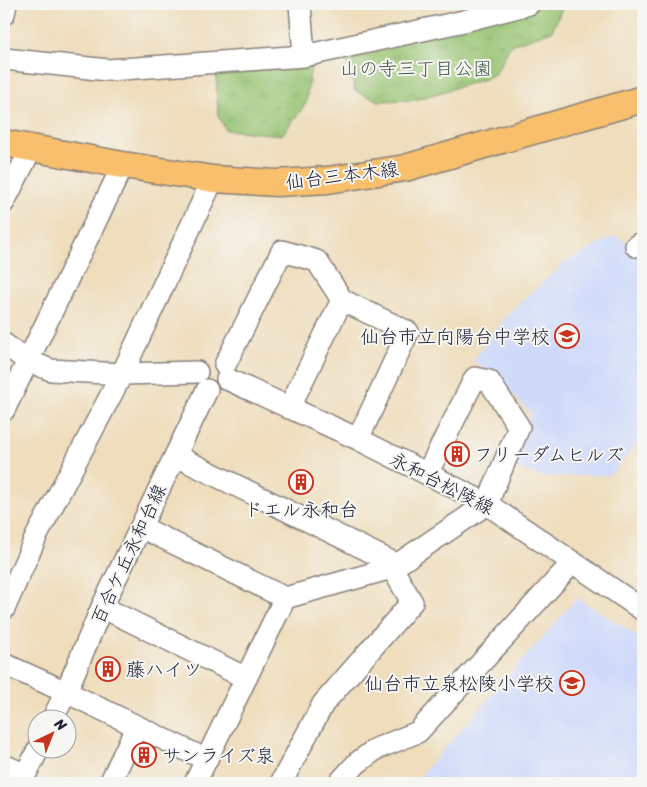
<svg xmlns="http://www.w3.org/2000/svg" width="647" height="787" viewBox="0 0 647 787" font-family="Sriracha,'Klee One',sans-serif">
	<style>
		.built { fill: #cfdafa }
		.grass { fill: url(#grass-tufts); stroke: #5c7256 }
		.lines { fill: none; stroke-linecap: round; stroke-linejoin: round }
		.minor-casing { stroke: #88807b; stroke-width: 24 }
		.major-casing { stroke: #88807b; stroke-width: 29 }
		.minor { stroke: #fff; stroke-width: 21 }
		.major { stroke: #f8bf6c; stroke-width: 26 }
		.labels { text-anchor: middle; stroke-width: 4; stroke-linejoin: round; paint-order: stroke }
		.park-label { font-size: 19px; fill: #4b5a4e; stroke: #f6f6f2 }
		.street-label { font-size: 19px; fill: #22223b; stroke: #f6f6f2 }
		.poi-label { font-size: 19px; fill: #22223b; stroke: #f6f6f2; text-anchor: start }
	</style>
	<defs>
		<pattern id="grass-tufts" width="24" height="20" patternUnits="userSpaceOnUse" patternTransform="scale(1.25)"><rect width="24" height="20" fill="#96c270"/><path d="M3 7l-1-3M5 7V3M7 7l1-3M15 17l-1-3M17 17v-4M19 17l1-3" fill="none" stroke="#81a662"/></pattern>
	</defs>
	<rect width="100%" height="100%" fill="#f6f6f2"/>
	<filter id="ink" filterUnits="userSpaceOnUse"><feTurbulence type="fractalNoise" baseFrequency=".02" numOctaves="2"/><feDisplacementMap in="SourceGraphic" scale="10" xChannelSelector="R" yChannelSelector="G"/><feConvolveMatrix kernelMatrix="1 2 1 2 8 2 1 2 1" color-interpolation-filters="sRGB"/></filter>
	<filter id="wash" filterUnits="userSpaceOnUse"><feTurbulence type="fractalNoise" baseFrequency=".0096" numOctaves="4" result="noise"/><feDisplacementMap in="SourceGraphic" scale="20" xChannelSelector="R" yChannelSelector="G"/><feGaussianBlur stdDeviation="1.12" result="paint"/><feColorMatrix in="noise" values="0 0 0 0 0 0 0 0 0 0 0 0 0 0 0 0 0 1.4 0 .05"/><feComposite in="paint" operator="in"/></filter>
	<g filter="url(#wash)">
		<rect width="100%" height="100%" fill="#efddbb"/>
		<path class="built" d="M614,236L643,250V438L610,475L539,477L510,465L531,413L492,374L473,361L510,312L565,262Z
			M577,598L643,639V783H414Z"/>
		<path class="grass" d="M541,4H564L552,31L511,45L496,73L485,79L415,100L379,101L355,91L345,53L475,22Z
			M311,65L306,104L282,135L226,130L218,116L216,74Z"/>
	</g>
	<g filter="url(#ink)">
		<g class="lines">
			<defs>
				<path id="minor" d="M300,4L304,56
					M4,14L6,4
					M4,59L108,70L304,56L464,21L529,4
					M4,202L31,149
					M636,246L643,242
					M4,344L28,361L51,370L122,374L197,372
					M225,365L282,251L317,261L342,300
					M227,379L358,439L487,504L643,610
					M289,408L342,300L408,332L358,439
					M4,410L123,165
					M176,456L396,564
					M141,527L285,598
					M102,607L246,678
					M4,609L36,537L122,374L213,179
					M4,664L66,692L207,760
					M52,720L66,692L102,607L207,390
					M4,765L25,775
					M21,783L38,750
					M110,783L137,726
					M195,783L285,598L392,568L487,504L519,427L489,381L475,378L427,474
					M281,783L323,704L412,602L392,568
					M339,783L357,763L376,749L418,732L573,562"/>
				<path id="major" d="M4,143L123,165L213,179L277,183L328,180L405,168L643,99"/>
			</defs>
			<use href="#minor" class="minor-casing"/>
			<use href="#major" class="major-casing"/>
			<use href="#minor" class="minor"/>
			<use href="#major" class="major"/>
		</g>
	</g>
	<defs>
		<symbol id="school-ring" viewBox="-11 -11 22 22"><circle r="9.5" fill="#f6f6f2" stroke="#c8321e" stroke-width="1.5"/><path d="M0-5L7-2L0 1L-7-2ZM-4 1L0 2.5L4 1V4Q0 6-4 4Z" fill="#c8321e"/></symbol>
		<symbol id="building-ring" viewBox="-11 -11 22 22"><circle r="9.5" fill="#f6f6f2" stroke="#c8321e" stroke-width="1.5"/><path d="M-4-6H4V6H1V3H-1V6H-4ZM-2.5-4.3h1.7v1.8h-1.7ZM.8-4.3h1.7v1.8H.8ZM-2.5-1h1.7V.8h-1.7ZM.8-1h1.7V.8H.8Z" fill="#c8321e"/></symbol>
	</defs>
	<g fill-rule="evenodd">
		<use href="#school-ring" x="553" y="322" width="28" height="28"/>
		<use href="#building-ring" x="443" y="440" width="28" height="28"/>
		<use href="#building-ring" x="287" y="468" width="28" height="28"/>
		<use href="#building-ring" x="94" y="655" width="28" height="28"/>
		<use href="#school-ring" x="558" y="669" width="28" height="28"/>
		<use href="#building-ring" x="130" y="741" width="28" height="28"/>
	</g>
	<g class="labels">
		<g class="park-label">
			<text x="416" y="75">山の寺三丁目公園</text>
		</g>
		<g class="street-label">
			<text transform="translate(342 175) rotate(-7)" y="7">仙台三本木線</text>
			<text transform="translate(442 483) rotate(27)" y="7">永和台松陵線</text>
			<text transform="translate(128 554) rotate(-65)" y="7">百合ケ丘永和台線</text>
		</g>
		<g class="poi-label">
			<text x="550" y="343" text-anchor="end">仙台市立向陽台中学校</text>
			<text x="474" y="461">フリーダムヒルズ</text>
			<text x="301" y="516" text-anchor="middle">ドエル永和台</text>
			<text x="126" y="676">藤ハイツ</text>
			<text x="554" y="690" text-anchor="end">仙台市立泉松陵小学校</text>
			<text x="162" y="762">サンライズ泉</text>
		</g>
	</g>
	<rect width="647" height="787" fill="none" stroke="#f6f6f2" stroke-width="20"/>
	<g transform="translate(52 734) rotate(43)"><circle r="24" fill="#f6f6f2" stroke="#a1a1a9"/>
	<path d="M0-4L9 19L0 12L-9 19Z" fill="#c8321e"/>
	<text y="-8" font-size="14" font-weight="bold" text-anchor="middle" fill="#22223b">N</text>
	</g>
</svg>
